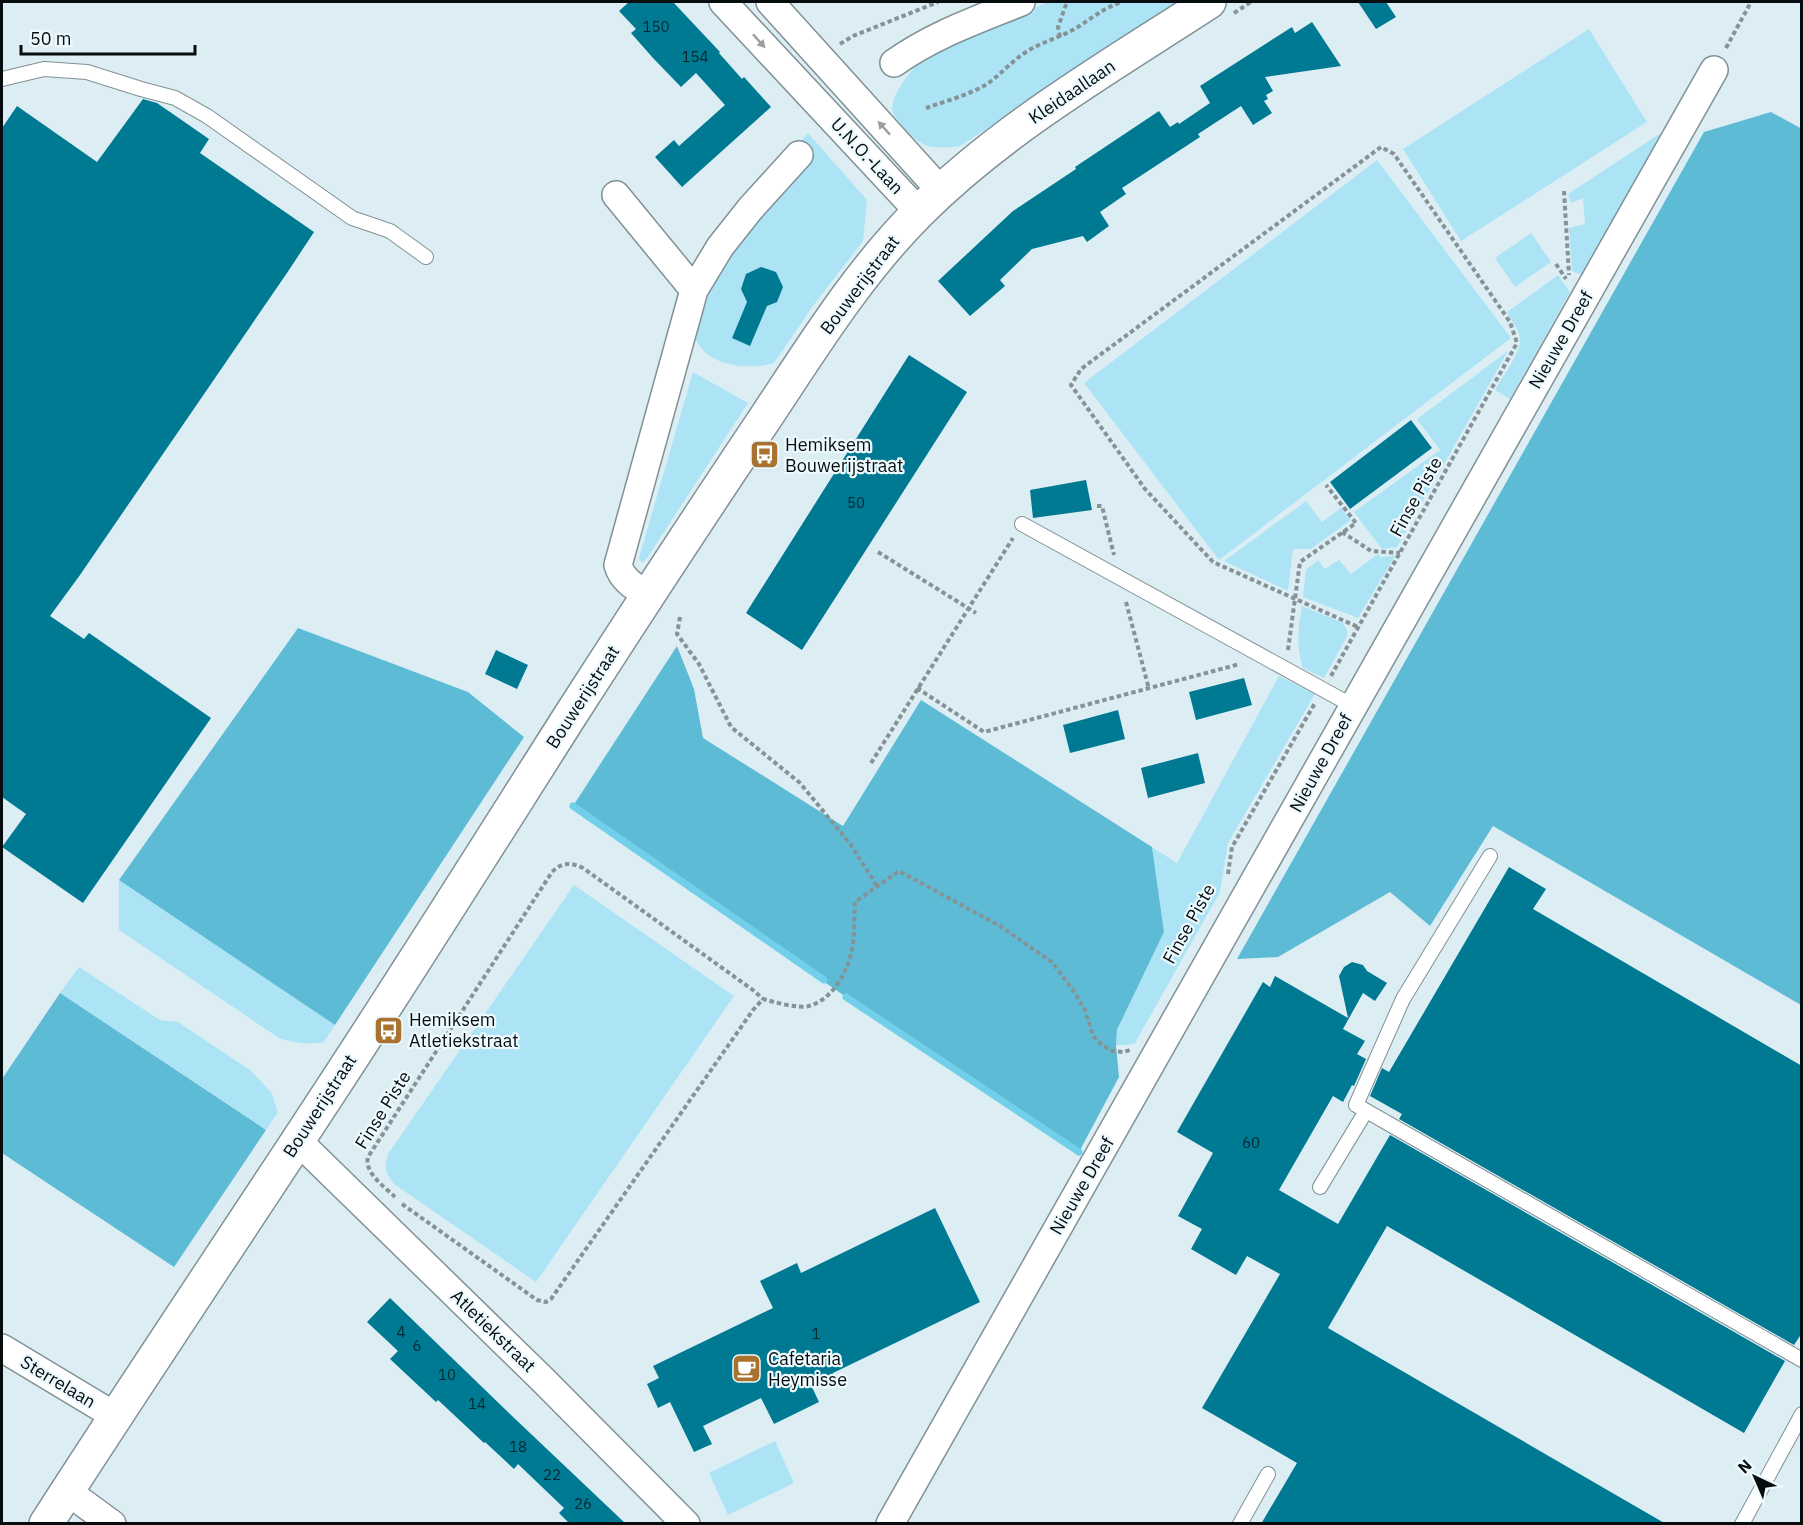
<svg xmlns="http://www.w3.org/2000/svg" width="1803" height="1525" viewBox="0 0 1803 1525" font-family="'IBM Plex Sans',sans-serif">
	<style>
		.green { fill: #ade4f5 }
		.forest { fill: #5dbbd5 }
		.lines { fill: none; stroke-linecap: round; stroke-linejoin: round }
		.stream { stroke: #72cfea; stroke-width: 7 }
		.building { fill: #007992 }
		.lane-casing { stroke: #809196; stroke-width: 16 }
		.street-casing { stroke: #809196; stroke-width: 30 }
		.secondary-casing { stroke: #809196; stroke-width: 36 }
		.path { stroke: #859397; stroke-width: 4; stroke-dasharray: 4.5 3; stroke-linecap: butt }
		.lane { stroke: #fff; stroke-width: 14 }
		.street { stroke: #fff; stroke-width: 27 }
		.secondary { stroke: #fff; stroke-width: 33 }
		.oneway { fill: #9c9e9f }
		.labels { text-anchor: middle; stroke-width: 4.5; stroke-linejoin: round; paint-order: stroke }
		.number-label { font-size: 15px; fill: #052830 }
		.street-label { font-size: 18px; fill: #070d0f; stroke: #ecfaff }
		.poi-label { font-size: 18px; fill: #070d0f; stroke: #ecfaff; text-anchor: start }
	</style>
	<rect width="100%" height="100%" fill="#dceef4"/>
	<path class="green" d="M1048,2H1182L960,146C929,150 921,148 900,123C896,117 892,114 892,107C894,88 918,62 932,50Z
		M1589,29L1647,122L1461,241L1403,149Z
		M1670,127L1581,286L1577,283L1582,275L1572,271L1569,228L1585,224L1583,198L1571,203L1568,194Z
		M808,133L867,200L863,241L813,306L774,363C756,369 730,367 713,358C704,353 699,345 694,337L702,305L713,279L800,142Z
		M1377,160L1511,338L1219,560L1084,383Z
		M1531,233L1551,262L1515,287L1495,258Z
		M1558,275L1570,292L1510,399L1495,390C1502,377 1522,352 1520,338C1518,328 1511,320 1507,312Z
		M1508,351L1397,547L1382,549L1354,512L1440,450L1417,419Z
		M693,372L748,403L647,558L642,563L639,558Z
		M1306,501L1322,522L1341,508L1351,520L1311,549H1293L1288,591L1224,561Z
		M1378,554L1381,557L1395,556L1358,618L1303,597L1306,570L1318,560L1325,569L1339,560L1351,574Z
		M1302,606L1343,623L1348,632L1346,638L1324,678L1303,668C1296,647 1298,628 1302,606Z
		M1279,676L1315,694L1228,843L1220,892L1135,1043L1128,1045H1116L1117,1031L1164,932L1152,847L1177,863Z
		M119,880L335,1025L324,1042C307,1045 295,1043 279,1038L119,930Z
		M574,885L734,996L536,1282L394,1184C386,1173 383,1167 388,1154Z
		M79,967L160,1020L178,1022L250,1070L271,1092L278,1112L266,1130L60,993Z
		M775,1441L794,1483L728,1515L709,1473Z"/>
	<path class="forest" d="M1771,112L1802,129L1801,1005L1493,826L1430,926L1390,892L1278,957L1237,959L1704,132Z
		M298,628L468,692L524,737L335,1025L119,880Z
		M677,646L694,689L703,738L843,826L921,700L1152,847L1164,932L1117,1030L1116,1045L1119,1077L1079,1152L846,997L573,806Z
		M60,993L266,1130L174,1267L2,1153V1079Z"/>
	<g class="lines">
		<path class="stream" d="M573,806L824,980
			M846,997L1079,1152"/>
	</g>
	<path class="building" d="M629,2H673L720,52L719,53L742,79L744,77L771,107L682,187L655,157L674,140L679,146L725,105L696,73L681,87L653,58L631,33L636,29L619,11Z
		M1358,2H1386L1396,17L1376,29Z
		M1312,22L1341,66L1265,77L1273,91L1266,95L1268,99L1264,101L1272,113L1253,125L1241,106L1198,134L1200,137L1122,188L1126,194L1100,212L1109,226L1087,242L1083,236L1032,249L1000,280L1005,286L970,316L938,281L1013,211L1076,169L1075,167L1159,111L1170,127L1178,122L1179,124L1210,103L1200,86L1292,27L1295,33Z
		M143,99L157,103L209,139L200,153L314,232L289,270L80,575L50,616L84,639L89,633L211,718L83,903L2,847L26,814L2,797V128L17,106L97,162Z
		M761,267L776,272L783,287L777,302L767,306L750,346L732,338L747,302L741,289L746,274Z
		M909,355L967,392L802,650L746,613Z
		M1411,420L1432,448L1350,509L1330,482Z
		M1086,480L1092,510L1033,518L1030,490Z
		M496,650L528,665L517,689L485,674Z
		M1244,678L1252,705L1196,720L1189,692Z
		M1118,710L1125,739L1070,753L1063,725Z
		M1198,753L1205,783L1148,798L1141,768Z
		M1509,867L1546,889L1533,909L1802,1066V1333L1794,1345L1399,1119L1402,1114L1370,1096L1382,1068L1389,1072Z
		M1352,962L1363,965L1367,971L1387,983L1375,1001L1363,993L1343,1029L1365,1041L1357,1054L1366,1059L1354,1086L1352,1085L1343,1102L1333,1096L1279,1190L1338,1224L1390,1135L1785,1361L1744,1433L1387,1226L1328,1328L1666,1524H1261L1297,1463L1202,1408L1280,1274L1247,1256L1236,1275L1191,1249L1202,1229L1178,1216L1213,1153L1177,1132L1263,982L1270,987L1275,976L1348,1018L1339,976L1344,967Z
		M935,1208L980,1302L833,1373V1375L811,1385L819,1402L774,1424L761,1398L703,1426L712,1444L694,1452L670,1402L658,1408L647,1384L659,1378L653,1366L773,1308L760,1281L797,1263L801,1273Z
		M390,1298L511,1415L626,1524H570L559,1513L564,1508L518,1464L514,1469L485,1442L484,1443L438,1400L436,1402L390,1359L398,1351L367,1322Z"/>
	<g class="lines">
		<defs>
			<path id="lane" d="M2,79L44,69L87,72L141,89L175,98L207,116L352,218L390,231L426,257
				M1022,524L1353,706
				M1490,856L1403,999L1356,1105L1802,1360
				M1320,1187L1366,1111
				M1240,1524L1268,1474
				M1742,1524L1802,1414"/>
			<path id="street" d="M723,2L919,212
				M770,2L941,191
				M894,63C933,35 977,20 1021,2
				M616,195L694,290
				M648,595C635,587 622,580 618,565L694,290L720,247L750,209L799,155
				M298,1141L542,1379L686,1524
				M2,1348L115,1416
				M67,1491L112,1524
				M890,1524C1165,1039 1439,554 1714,70"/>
			<path id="secondary" d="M46,1524C139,1379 235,1237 329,1093C411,968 490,842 570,716C633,618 697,520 762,423C810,351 857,274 918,213C1003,128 1109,67 1209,2"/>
		</defs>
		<use href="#lane" class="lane-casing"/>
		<use href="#street" class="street-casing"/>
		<use href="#secondary" class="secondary-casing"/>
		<path class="path" d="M1234,13L1251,2
			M1060,37L1058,27L1067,2
			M840,44L853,36L938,2
			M1726,48L1751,2
			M926,108C946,101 969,95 987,84C1000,75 1010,63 1023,54C1040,42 1060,38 1078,27C1092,18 1105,7 1122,2
			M1564,191L1569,275
			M1556,264L1566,279
			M1097,506H1102L1114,555
			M1342,532L1371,551L1400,553
			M878,552L976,613
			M1126,602L1149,689
			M680,617L677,634L699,664L731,727L800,783L851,845L877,886
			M1288,650L1300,562L1356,523L1326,485
			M1331,676L1355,633L1517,343L1510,322L1394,154L1381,147L1081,369L1071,385L1145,489L1213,562L1358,627
			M917,688L984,732L1240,664
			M871,763L1013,538
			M1228,874L1232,847L1315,703
			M395,1197C385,1187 364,1173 368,1157L552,872C562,862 570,862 583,868L753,990L763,999
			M402,1204L537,1300L546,1302L551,1299L753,1010L763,999C774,1002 798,1009 809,1006C832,1000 848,972 852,949C855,934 854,917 855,902L899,871L1000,926L1052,962L1075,993L1085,1010L1093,1036L1103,1046L1113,1051L1123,1052L1130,1050"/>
		<use href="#lane" class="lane"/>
		<use href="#street" class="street"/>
		<use href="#secondary" class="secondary"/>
	</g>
	<defs><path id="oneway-solid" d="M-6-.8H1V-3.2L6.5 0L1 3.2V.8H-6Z" transform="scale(1.5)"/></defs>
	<g class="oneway">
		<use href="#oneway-solid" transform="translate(759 41) rotate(48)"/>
		<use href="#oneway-solid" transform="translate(884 128) rotate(-132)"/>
	</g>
	<defs>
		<symbol id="bus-square" viewBox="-11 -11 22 22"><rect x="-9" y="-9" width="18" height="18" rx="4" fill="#a9722e" stroke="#ecfaff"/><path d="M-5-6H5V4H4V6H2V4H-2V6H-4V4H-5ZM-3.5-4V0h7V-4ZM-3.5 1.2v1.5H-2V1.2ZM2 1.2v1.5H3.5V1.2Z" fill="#fff"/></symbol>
		<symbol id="cafe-square" viewBox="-11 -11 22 22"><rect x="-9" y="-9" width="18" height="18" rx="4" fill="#a9722e" stroke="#ecfaff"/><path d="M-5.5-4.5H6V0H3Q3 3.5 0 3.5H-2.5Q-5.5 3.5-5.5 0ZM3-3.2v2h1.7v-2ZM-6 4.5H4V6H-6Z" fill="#fff"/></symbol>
	</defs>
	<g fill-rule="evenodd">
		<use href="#bus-square" x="748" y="438" width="33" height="33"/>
		<use href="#bus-square" x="372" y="1014" width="33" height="33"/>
		<use href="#cafe-square" x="730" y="1352" width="33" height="33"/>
	</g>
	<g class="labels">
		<g class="number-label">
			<text x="656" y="32">150</text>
			<text x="695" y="62">154</text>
			<text x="856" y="508">50</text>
			<text x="1251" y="1148">60</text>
			<text x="401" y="1337">4</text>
			<text x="816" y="1339">1</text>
			<text x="417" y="1351">6</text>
			<text x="447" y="1380">10</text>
			<text x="477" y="1409">14</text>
			<text x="518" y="1452">18</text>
			<text x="552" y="1480">22</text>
			<text x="583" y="1509">26</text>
		</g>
		<g class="street-label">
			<text transform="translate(1072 92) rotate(-34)" y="6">Kleidaallaan</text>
			<text transform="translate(867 156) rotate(47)" y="6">U.N.O.-Laan</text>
			<text transform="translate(860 285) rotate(-53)" y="6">Bouwerijstraat</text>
			<text transform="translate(1561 340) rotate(-60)" y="6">Nieuwe Dreef</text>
			<text transform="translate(1416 497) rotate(-61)" y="6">Finse Piste</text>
			<text transform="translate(583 697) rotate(-57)" y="6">Bouwerijstraat</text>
			<text transform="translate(1321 763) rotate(-61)" y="6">Nieuwe Dreef</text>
			<text transform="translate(1189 924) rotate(-61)" y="6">Finse Piste</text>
			<text transform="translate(320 1106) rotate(-57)" y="6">Bouwerijstraat</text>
			<text transform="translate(383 1110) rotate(-58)" y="6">Finse Piste</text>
			<text transform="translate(1082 1186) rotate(-60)" y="6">Nieuwe Dreef</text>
			<text transform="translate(493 1331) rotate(44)" y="6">Atletiekstraat</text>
			<text transform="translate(58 1382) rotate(31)" y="6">Sterrelaan</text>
		</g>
		<g class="poi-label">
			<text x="785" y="451">Hemiksem<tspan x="785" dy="21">Bouwerijstraat</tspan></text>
			<text x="409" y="1026">Hemiksem<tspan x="409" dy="21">Atletiekstraat</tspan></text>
			<text x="768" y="1365">Cafetaria<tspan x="768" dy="21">Heymisse</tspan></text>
		</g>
	</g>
	<rect width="1803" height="1525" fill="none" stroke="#070d0f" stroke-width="6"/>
	<g transform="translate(1755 1477) rotate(316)" stroke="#ecfaff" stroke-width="4.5" paint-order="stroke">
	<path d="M0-4.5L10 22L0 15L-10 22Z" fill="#070d0f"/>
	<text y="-9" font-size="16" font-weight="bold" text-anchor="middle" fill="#070d0f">N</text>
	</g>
	<path d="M21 45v9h174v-9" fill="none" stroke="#070d0f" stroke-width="3"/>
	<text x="30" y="45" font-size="18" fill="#070d0f" stroke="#ecfaff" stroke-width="4.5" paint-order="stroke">50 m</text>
</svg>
